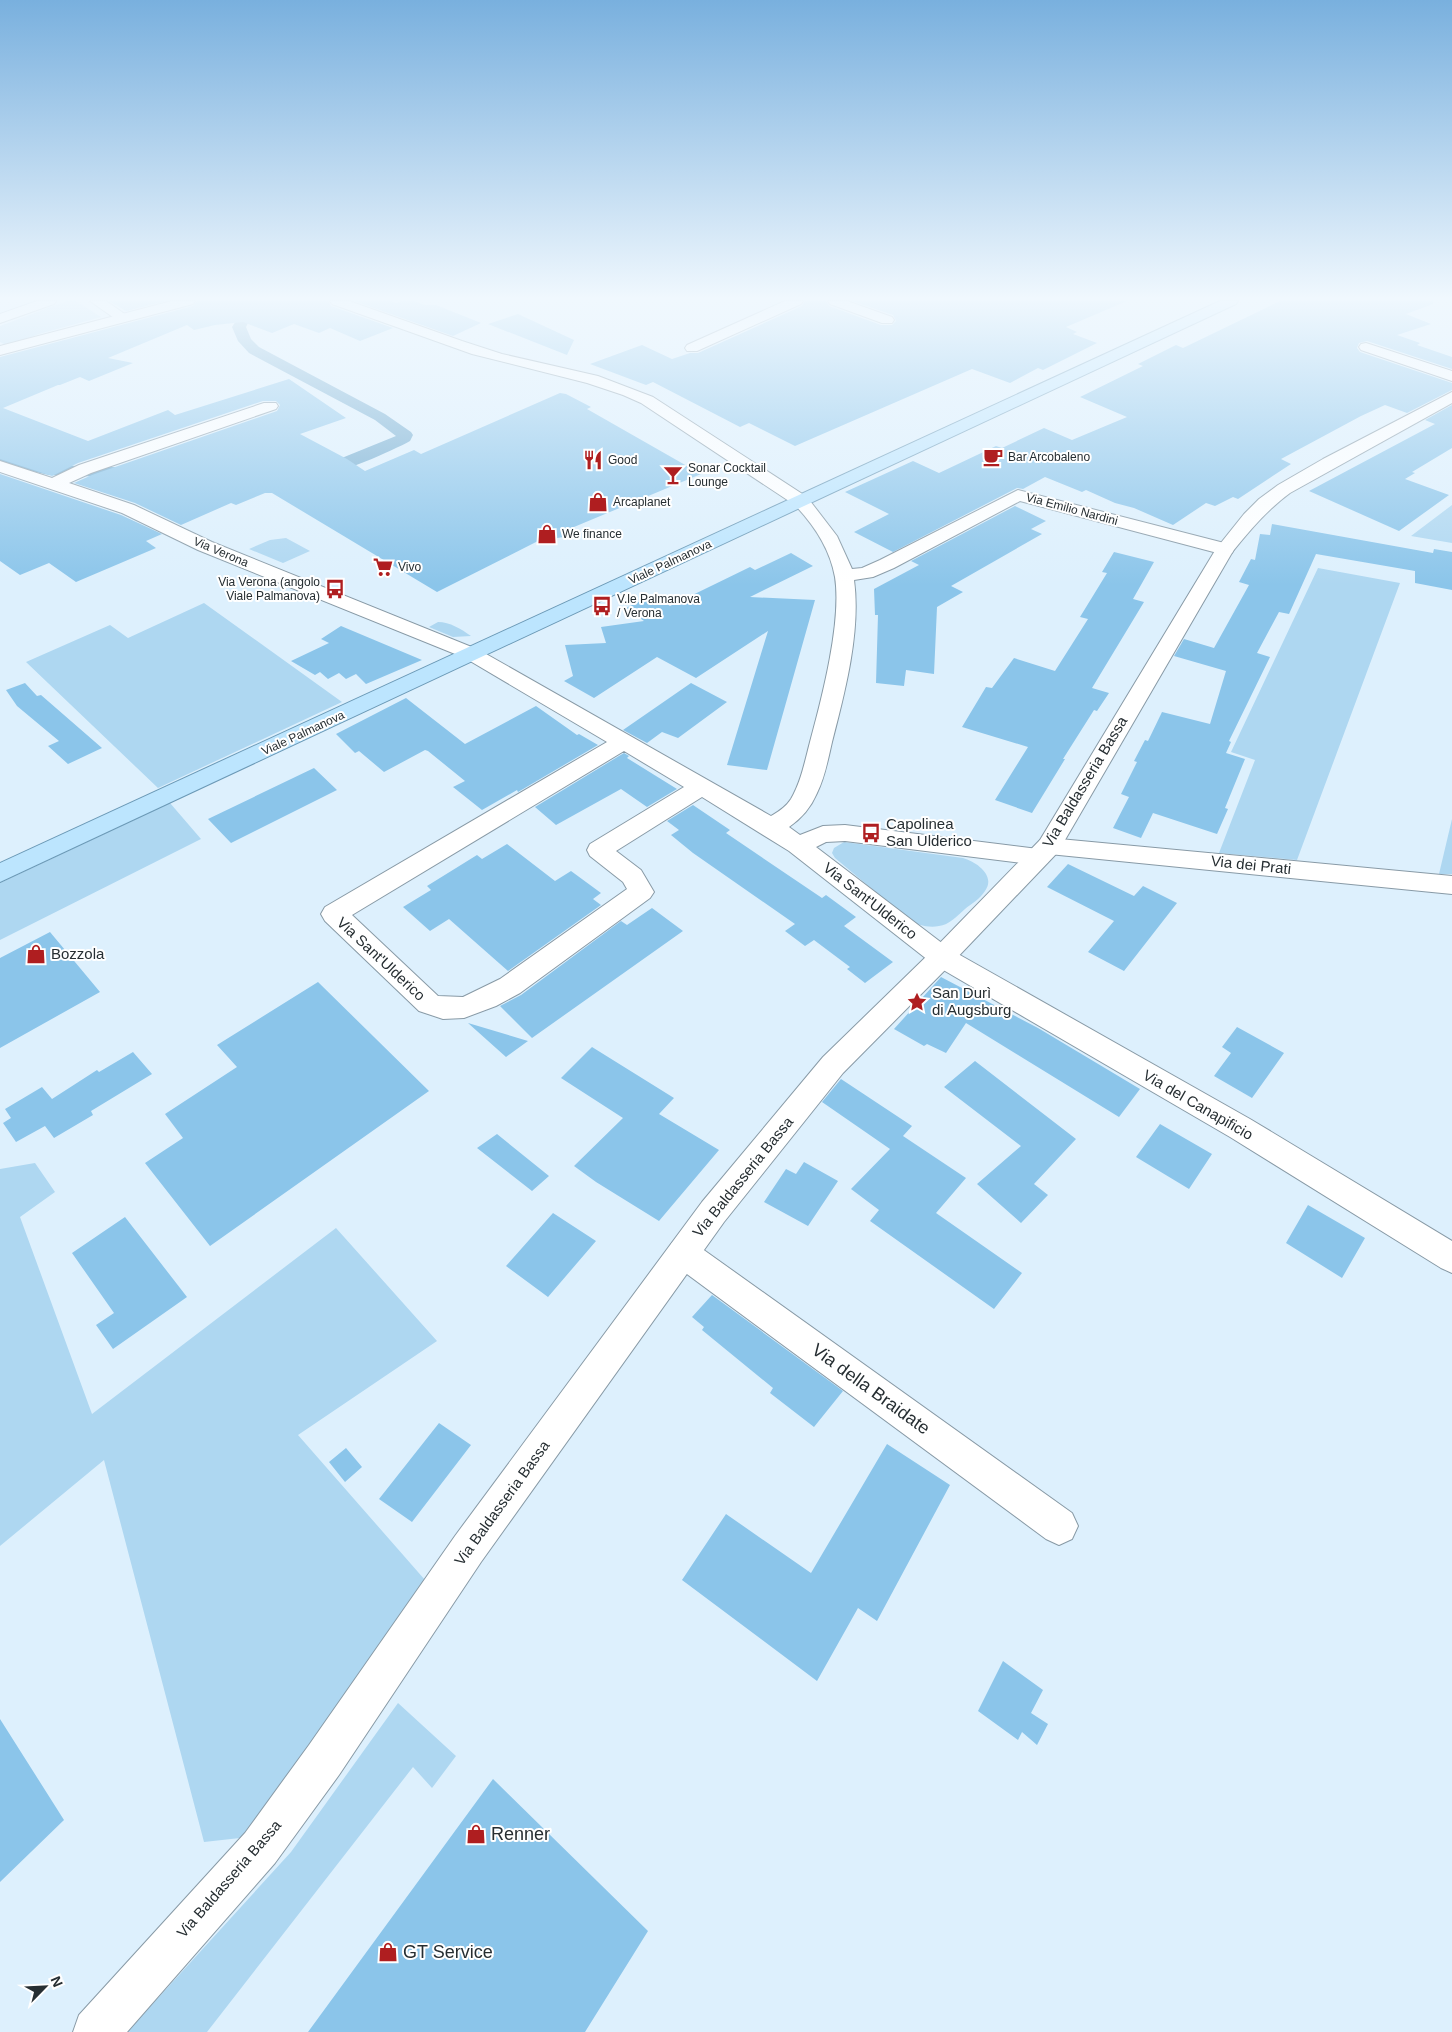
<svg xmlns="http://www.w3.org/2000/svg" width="1452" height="2032" viewBox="0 0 1452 2032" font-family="Helvetica,sans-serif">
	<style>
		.green { fill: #aed7f1 }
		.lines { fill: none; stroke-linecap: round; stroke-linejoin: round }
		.canal { fill: #72abcf; fill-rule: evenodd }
		.building { fill: #8bc5ea }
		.minor-casing { stroke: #889aa6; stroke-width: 2 }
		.tertiary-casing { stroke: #889aa6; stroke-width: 2 }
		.primary-casing { stroke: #6b99b6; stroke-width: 2 }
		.minor { fill: #fff; fill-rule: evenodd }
		.tertiary { fill: #fff; fill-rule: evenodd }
		.primary { fill: #bce5fe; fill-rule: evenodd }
		.labels { text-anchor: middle; stroke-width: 4; stroke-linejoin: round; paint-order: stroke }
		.far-poi-label { font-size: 12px; fill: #262e32; stroke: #fff; text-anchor: start }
		.far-street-label { font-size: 12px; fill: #262e32; stroke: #fff }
		.street-label { font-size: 15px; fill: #262e32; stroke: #fff }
		.poi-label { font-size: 15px; fill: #262e32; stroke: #fff; text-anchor: start }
		.near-street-label { font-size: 18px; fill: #262e32; stroke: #fff }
		.near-poi-label { font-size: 18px; fill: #262e32; stroke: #fff; text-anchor: start }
	</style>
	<rect width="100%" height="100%" fill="#ddf0fd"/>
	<path class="green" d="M67,301H76L101,317L39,334L8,346L0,342V326Z
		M1452,505V543L1411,536Z
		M286,538L310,551L283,563L249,549L270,540Z
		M1318,568L1400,583L1297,860L1219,853L1255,760L1231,752Z
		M204,603L342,702L158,788L26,662L110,625L128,638Z
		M438,622C450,622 461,629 471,636L453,637L429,627Z
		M170,803L201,839L0,940V883Z
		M1452,819V874H1439Z
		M844,842L963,858C977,862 996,876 985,891C980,899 971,904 965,909C957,916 949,925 939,926C929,928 916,925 909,920L835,858L832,853L834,848Z
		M35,1163L55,1192L20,1217L92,1414L336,1228L437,1341L298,1435L425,1580L249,1837L204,1842L104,1460L0,1546V1169Z
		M398,1703L456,1756L432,1788L413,1767L207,2032H127L291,1852Z"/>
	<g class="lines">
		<path class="canal" d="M249,301H263L254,311L246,327L251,339L259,347L385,414L411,432L413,435L410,441C392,451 328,480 310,475L308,472L310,469L322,466L396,436L375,420L249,353L238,341L232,327Z
			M0,454L49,465L139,468L145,470L147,473L145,476L139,478L49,475L0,464Z"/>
	</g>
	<path class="building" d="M109,301H166L126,311Z
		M197,301H328L331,306L393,328L360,341L330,328L319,333L294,324L272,333L243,322L215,325L194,330L187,325L108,358L133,363L89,381L80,377L60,385H58L3,408L88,441L168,410L175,415L289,379L346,418L300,434L347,459L365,471L414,450L421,454L560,393L566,394L591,407L587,409L701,474L562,532L570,536L538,541L437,592L272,493H265L236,505L231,503L181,525L135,503L74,483L92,475L277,411L280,405L276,401H263L78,463L52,476L0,459V357L193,306Z
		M354,301H391L396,303L402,301H414L425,305H436L481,323L453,336Z
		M805,301H826L829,306L881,325H892L896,321L893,315L852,301H1127L1066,327L1077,332L1073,334L1097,343L1043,370L1038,368L1010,383L972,369L795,446L749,423L740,427L653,382L646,385L590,364L642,345L672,359L690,353H698L802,306Z
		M1280,301H1433V304L1406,314L1431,324L1397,335L1420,343L1417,345L1452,357V369L1367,341L1359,343L1357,348L1360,352L1452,383V390L1407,413L1385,405L1361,416L1281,459L1291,464L1238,499L1233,497L1215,506L1206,503L1173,525L1134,508L1115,503L1086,490L1082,492L1045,477L1023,489L1017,488L893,552L854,532L889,514L845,492L913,461L939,473L996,446L1002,448L1044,428L1072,440L1127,417L1080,397L1143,366L1138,364L1176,345L1183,348Z
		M518,314L574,340L567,355L488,324Z
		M1452,405V448L1412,472L1415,473L1405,479L1449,495L1399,531L1309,491L1435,424L1425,420Z
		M0,474L121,515L162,534L146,541L156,548L76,582L49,563L20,575L0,561Z
		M1015,506L1046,521L1031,529L1042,534L951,586L963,592L937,607L934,674L906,670L904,686L876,683L878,615H875L874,589L919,565L911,561Z
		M1272,524L1433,553L1434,549L1452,552V590L1415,583V571L1316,554L1289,614L1279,612L1257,653L1270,657L1229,741L1231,742L1226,753L1245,759L1225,808L1228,809L1217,834L1153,813L1141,838L1113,828L1129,797L1121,794L1137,762L1134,761L1145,740L1148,741L1162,712L1210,724L1226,671L1174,656L1184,639L1214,648L1249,585L1239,582L1251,559L1255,560L1260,534L1270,535Z
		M1114,552L1154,562L1133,599L1144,602L1092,688L1109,693L1097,711L1094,710L1063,759H1065L1032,813L995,800L1028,747L962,727L986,687L992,688L1014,658L1055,671L1088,619L1080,617L1107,573L1102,572Z
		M791,553L813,566L750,597L815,600L767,770L727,765L768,631L696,678L657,657L594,698L564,681L573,676L565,645L606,643L601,627L644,621L626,608L653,595L670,606L750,567L755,570Z
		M341,626L422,660L366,684L356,674L346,679L339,673L328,679L320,672L315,675L291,661L329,643L321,639Z
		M25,683L37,696L41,695L102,748L68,764L48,746L59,741L17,706L6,690Z
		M691,683L727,702L678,738L662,732L647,743L623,730Z
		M406,698L465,744L536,706L577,735L579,734L598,745L518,792L517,790L482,810L453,787L465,781L428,751L425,750L384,772L359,751L355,753L336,734Z
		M624,753L629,756L627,758L677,789L647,807L621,789L556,825L535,807Z
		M314,768L337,790L231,843L208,819Z
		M693,805L730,830L726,833L822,898L826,895L856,917L844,926L893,962L865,983L847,969L850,967L814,940L805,946L785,931L795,924L693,853L671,835L679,830L667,821Z
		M507,844L555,881L571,871L601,893L593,899L601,905L508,971L449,919L430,931L403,907L431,890L427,886L477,855L482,859Z
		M1068,864L1134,896L1143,886L1177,903L1124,971L1088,952L1114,921L1047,887Z
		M652,908L683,931L532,1038L500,1006L521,995L621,921L627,925Z
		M50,932L100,992L0,1048V958Z
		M941,977L1038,1028L1140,1089L1119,1117L966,1023L946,1053L927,1044L924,1046L894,1029Z
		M318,982L429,1091L210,1246L145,1163L183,1138L165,1114L237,1067L217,1045Z
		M468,1023L528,1041L506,1057Z
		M1237,1027L1284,1053L1252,1098L1214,1076L1231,1053L1222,1047Z
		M592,1047L674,1098L659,1114L719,1150L659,1221L596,1182L574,1166L623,1118L561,1078Z
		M133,1052L152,1074L91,1111L93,1115L54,1138L45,1126L16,1142L3,1123L11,1118L5,1109L42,1087L52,1099L97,1070L99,1072Z
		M975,1061L1076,1139L1034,1184L1048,1195L1021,1223L977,1184L1021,1146L944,1087Z
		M841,1079L912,1126L903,1136L966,1178L936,1213L1022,1273L994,1309L870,1221L879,1210L851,1189L890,1149L822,1102Z
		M1160,1124L1212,1154L1189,1189L1136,1157Z
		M497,1134L549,1176L532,1191L477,1148Z
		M804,1162L838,1181L808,1226L764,1202L786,1169L796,1174Z
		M1308,1205L1365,1238L1342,1278L1286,1243Z
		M553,1213L596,1241L548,1297L506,1266Z
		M125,1217L187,1297L113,1349L96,1325L114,1313L72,1253Z
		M712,1295L843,1391L814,1427L770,1393L773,1388L702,1330L704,1327L692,1317Z
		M439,1423L471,1445L412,1522L379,1499Z
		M887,1444L950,1485L877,1621L858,1608L817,1681L682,1580L726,1514L811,1573Z
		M346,1448L362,1467L345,1482L329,1462Z
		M1003,1661L1043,1690L1031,1713L1048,1724L1037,1745L1022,1732L1018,1740L978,1711Z
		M0,1719L64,1820L0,1882Z
		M493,1779L648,1931L585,2032H308Z"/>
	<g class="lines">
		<defs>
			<path id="minor" d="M37,301H56L54,304L0,323V314Z
				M90,301H106L129,317L127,320H117Z
				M330,301H349L462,341L502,354L598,376L653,397L807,497L837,536L852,569L862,568L880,560L1018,490L1232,545L1234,549L1232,553L1225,555L1020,501L894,568L873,577L854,580C861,631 845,692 832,742C828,759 825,777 817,793C811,807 802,818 789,827L800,835L823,826L845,825L1038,849L1037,846L1040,840L1049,838L1452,876V894L1049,854L1050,857L1047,863L1038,865L845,841L826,842L816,847L951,950L1250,1119L1452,1241V1273L1441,1268L1230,1137L933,964L789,851L702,797L616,851L641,870L654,892L650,898L520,993L496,1006L464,1018L443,1019L419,1011L325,921L321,914L325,907L607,742L465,658L198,550L122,513L0,472V461L52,478L79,465L264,403H276L278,406L276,409L91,473L69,483L134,505L212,542L479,650L771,816C778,812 786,807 791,799C801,782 805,761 810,742C822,698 842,621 835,577C830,549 814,525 795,505L641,403L623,395L587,383L472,354L332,304ZM624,751L684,787L590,844L587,850L590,856L623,882L627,889L500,979L463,997L438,996L352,915Z
				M785,301H803L801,304L697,351H687L685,348L687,345Z
				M828,301H847L892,317L894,320L892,323H882L830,304Z
				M1366,343L1452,371V381L1361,350L1359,347L1361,344Z
				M683,1239L694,1243L1072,1513L1078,1526L1072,1539L1059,1545L1046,1539L672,1263L667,1253L672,1243Z"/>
			<path id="tertiary" d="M172,301H195L193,304L0,355V346Z
				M1452,392V403L1290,493C1267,510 1251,529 1233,551L1058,852L951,964L843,1073L724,1222L481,1562L339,1775L275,1863L127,2032H73L79,2015L245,1833L309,1745L455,1536L702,1202L823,1057L933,950L1040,840L1216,549L1244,514L1259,499L1278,485L1323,459Z"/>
			<path id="primary" d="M1220,301H1238L1236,304L0,882V863Z"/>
		</defs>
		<use href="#minor" class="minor-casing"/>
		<use href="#tertiary" class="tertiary-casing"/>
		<use href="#primary" class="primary-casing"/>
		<use href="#minor" class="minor"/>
		<use href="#tertiary" class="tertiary"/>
		<use href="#primary" class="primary"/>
	</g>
	<linearGradient id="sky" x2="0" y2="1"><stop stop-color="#79b0de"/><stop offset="0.51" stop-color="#f0f8fe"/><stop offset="1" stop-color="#f0f8fe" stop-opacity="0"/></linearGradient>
	<rect width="1452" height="585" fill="url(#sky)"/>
	<defs>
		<symbol id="cafe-bare" viewBox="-9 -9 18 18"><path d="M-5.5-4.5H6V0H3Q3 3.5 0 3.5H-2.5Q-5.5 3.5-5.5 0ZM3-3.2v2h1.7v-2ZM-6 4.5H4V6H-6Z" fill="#af1e20" stroke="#fff" stroke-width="2.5" paint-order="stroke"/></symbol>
		<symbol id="restaurant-bare" viewBox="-9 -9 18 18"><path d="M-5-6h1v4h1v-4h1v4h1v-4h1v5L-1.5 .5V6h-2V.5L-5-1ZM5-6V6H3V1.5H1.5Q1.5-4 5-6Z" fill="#af1e20" stroke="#fff" stroke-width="2.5" paint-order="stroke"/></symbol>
		<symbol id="bar-bare" viewBox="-9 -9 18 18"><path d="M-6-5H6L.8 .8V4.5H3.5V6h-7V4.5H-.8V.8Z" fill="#af1e20" stroke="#fff" stroke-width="2.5" paint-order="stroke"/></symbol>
		<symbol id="shop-bare" viewBox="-9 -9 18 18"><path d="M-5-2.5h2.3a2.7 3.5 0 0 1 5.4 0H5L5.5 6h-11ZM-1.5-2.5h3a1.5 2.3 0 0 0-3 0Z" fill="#af1e20" stroke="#fff" stroke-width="2.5" paint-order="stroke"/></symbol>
		<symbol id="supermarket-bare" viewBox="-9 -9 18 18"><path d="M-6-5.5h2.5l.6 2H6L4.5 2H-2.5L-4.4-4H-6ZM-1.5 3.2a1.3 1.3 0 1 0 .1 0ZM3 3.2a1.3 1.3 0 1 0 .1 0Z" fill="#af1e20" stroke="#fff" stroke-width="2.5" paint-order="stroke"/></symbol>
		<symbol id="bus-bare" viewBox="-9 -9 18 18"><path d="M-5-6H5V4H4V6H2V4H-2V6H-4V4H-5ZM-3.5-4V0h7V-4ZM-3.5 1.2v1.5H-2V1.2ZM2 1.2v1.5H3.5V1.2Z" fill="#af1e20" stroke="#fff" stroke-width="2.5" paint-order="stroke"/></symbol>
		<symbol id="sight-bare" viewBox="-9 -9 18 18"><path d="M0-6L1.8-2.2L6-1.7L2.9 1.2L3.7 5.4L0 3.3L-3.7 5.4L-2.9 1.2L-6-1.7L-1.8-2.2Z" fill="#af1e20" stroke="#fff" stroke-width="2.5" paint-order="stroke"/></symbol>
	</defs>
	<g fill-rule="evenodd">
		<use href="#cafe-bare" x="979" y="443" width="28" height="28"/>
		<use href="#restaurant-bare" x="579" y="446" width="28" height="28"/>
		<use href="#bar-bare" x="659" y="461" width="28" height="28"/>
		<use href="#shop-bare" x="584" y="488" width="28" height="28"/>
		<use href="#shop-bare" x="533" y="520" width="28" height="28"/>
		<use href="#supermarket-bare" x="369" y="553" width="28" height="28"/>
		<use href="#bus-bare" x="321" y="575" width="28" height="28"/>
		<use href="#bus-bare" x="588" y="592" width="28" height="28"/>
		<use href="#bus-bare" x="857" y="819" width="28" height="28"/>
		<use href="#shop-bare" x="22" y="940" width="28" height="28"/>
		<use href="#sight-bare" x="903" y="988" width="28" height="28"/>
		<use href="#shop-bare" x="462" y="1820" width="28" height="28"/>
		<use href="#shop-bare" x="374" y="1938" width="28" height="28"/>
	</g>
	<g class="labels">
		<g class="far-poi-label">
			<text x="1008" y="461">Bar Arcobaleno</text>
			<text x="608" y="464">Good</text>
			<text x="688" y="472">Sonar Cocktail<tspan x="688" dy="14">Lounge</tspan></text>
			<text x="613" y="506">Arcaplanet</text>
			<text x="562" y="538">We finance</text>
			<text x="398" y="571">Vivo</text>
			<text x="320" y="586" text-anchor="end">Via Verona (angolo<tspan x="320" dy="14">Viale Palmanova)</tspan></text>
			<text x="617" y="603">V.le Palmanova<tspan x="617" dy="14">/ Verona</tspan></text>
		</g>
		<g class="far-street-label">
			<text transform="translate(1072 509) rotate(15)" y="4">Via Emilio Nardini</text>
			<text transform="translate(221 552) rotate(23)" y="4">Via Verona</text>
			<text transform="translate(670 562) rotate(-25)" y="4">Viale Palmanova</text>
			<text transform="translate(303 733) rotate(-25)" y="4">Viale Palmanova</text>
		</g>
		<g class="street-label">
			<text transform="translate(1085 782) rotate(-59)" y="5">Via Baldasseria Bassa</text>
			<text transform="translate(1251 865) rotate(6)" y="5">Via dei Prati</text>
			<text transform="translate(870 901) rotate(38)" y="5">Via Sant'Ulderico</text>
			<text transform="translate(381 959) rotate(43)" y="5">Via Sant'Ulderico</text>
			<text transform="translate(1198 1105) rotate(30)" y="5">Via del Canapificio</text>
			<text transform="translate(743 1177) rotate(-51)" y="5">Via Baldasseria Bassa</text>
			<text transform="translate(502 1503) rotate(-54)" y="5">Via Baldasseria Bassa</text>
			<text transform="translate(229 1879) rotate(-49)" y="5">Via Baldasseria Bassa</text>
		</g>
		<g class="poi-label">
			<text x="886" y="829">Capolinea<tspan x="886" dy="17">San Ulderico</tspan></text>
			<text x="51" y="959">Bozzola</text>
			<text x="932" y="998">San Durì<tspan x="932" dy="17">di Augsburg</tspan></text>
		</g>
		<g class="near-street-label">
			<text transform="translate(871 1389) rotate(36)" y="6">Via della Braidate</text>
		</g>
		<g class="near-poi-label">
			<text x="491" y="1840">Renner</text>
			<text x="403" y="1958">GT Service</text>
		</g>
	</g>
	<g transform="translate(45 1987) rotate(66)" stroke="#ffffff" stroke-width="4" paint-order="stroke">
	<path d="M0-4L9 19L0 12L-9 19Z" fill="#262e32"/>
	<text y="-8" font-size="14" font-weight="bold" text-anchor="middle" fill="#262e32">N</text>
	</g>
</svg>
